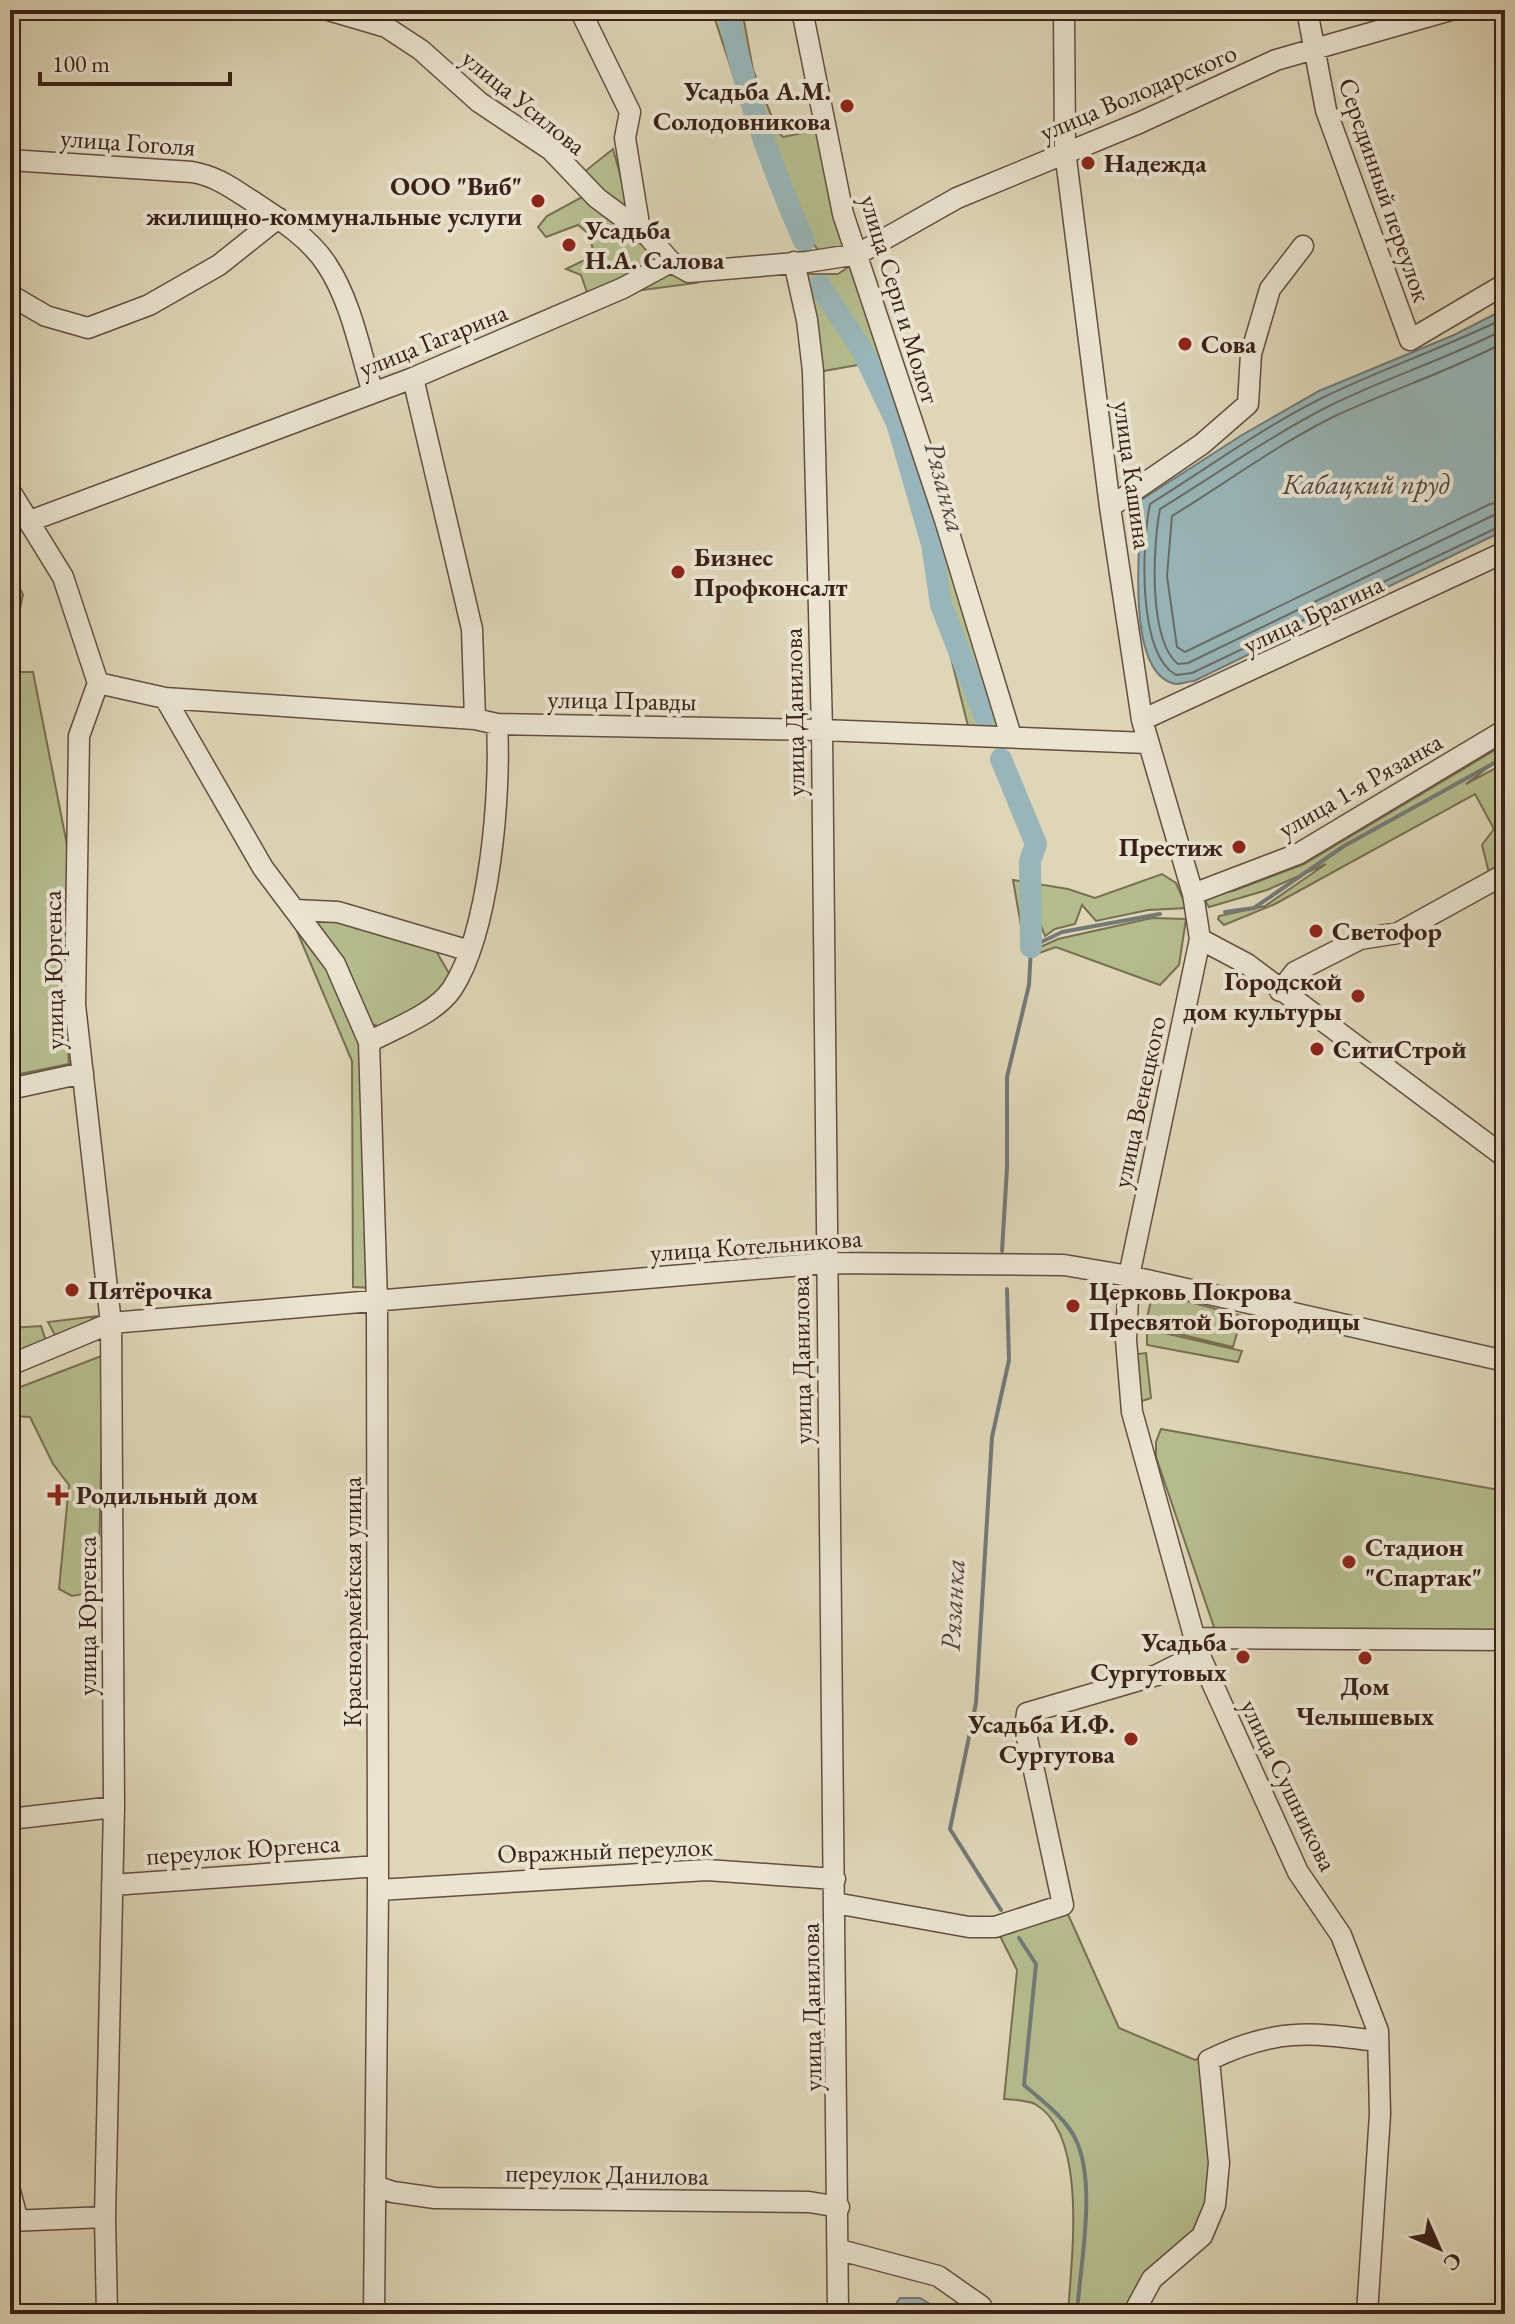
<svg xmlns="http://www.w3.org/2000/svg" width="1515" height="2324" viewBox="0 0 1515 2324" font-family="'EB Garamond',serif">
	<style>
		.green { fill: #b5bd8d; stroke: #786f52; stroke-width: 2 }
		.water { fill: #98b6b9; stroke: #727a79; stroke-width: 2 }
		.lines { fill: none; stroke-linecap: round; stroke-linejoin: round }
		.shore { stroke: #696c68; stroke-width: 2 }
		.stream { stroke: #727a79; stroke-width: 4 }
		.river { stroke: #98b6b9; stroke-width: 22 }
		.minor-casing { stroke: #634e40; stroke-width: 23 }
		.minor { stroke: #eae4d1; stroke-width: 20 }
		.poi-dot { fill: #8f2418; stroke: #eae4d1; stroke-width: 3 }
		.labels { text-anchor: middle; stroke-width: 8; stroke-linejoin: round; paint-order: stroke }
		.poi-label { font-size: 26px; font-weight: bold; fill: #3a2118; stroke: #eae4d1; text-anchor: start }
		.street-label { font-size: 26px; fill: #3a2118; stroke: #eae4d1 }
		.water-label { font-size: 28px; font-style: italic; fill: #524640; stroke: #eae4d1 }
	</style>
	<rect width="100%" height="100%" fill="#dfd6b8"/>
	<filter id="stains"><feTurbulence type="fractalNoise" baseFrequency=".0025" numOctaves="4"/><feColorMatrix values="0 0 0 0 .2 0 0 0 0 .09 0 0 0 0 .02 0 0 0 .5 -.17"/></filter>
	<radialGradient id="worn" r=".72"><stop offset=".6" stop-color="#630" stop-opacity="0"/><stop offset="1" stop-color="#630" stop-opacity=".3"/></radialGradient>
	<path class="green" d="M712,10H742L753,70L778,132L783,137L818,130L848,254L821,253L805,235L775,165L765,125L743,105Z
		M613,149L634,224L583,173Z
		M584,196L654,252L653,262L588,295L581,275L566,269L587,259L593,250L589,234L578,225L546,237L538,227L547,216Z
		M851,265L911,437L1002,728L968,726L923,545L921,511L912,477L906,475L869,369L863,364L818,372L804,277L809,274H838Z
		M671,269L696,283L635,291Z
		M10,568L23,595L11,651L15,672H33L69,855L62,948L69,1064L10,1076Z
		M1505,744V755L1466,784L1505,763V868L1489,873L1482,845L1494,829L1475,794L1275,904L1224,925L1218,919L1219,916L1265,906L1326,864L1267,890L1209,907L1202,896L1233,891L1304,864Z
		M1162,874L1176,883L1187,908L1148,910L1096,921L1082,905L1075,924L1055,929L1045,936L1035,911L1030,915V941L1024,943L1013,880L1068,889L1095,898Z
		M323,917L432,944L450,975L441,994L384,1029L363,1020L309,921Z
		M1152,918L1186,919L1179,965L1160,985L1056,947L1039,953L1036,949L1058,939Z
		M302,928L359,1021L374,1288L353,1287L352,1061L296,929Z
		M1153,1292L1242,1316L1233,1347L1145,1326Z
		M98,1316L57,1339L48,1322Z
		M41,1326L46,1341L10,1357V1328Z
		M1147,1329L1242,1351L1238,1362L1147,1345Z
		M1146,1353L1151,1398L1136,1403L1130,1355Z
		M104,1355L98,1591L72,1596L59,1589L69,1485L53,1464L30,1417L10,1416V1391Z
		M1161,1429L1505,1491V1636L1216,1633L1156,1457V1442Z
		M1067,1912L1119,2028L1195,2060L1203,2056C1208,2112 1223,2176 1197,2228C1182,2256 1146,2289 1125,2314H1068C1071,2261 1089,2135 1035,2104C1027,2100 1013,2100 1004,2099L1017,1970L999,1934Z"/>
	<path class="water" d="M1505,309V530L1194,681C1189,681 1181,684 1176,684C1123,675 1141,536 1141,500L1242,435L1319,391L1454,335Z
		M900,2298H920L946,2314H889Z"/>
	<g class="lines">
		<path class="shore" d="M1505,318C1446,347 1384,368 1324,397C1263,427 1208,468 1150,504C1142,543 1137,653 1176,675L1192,673L1505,524
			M1505,329C1447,359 1385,378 1327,407C1269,437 1215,475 1160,509C1153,545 1148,640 1178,664L1188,663L1494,515L1505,513
			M1505,342C1450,371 1391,390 1335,416C1278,444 1226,483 1172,516L1167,576L1177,647L1185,652L1490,504L1505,501"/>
		<path class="stream" d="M1225,912L1254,908L1344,846L1505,757
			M1002,1251L1007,1168V1077L1029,985L1031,947L1062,932L1160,914
			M1001,1910L950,1829L976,1703L992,1437L1009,1360L1007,1289
			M1019,1938L1036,1964L1024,2085C1041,2100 1066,2118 1076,2140C1097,2185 1080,2264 1077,2314"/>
		<path class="river" d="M728,10C743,90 771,166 804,241
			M820,286L861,348L897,423L932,544L941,605L985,717
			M1001,759L1036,844L1030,861L1031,947"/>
		<defs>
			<path id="minor" d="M328,10L386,27L421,50L479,102L551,150L597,198L648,236L671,262
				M580,10L630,112L625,138L640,230
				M802,10L843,214L945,520L1011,736
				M1064,10L1065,151L1110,507L1142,720L1193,894L1200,939L1129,1276L1126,1340L1132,1412L1199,1654L1298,1872L1341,1935L1378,2031L1380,2114L1367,2314
				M1307,10L1326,110L1410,340L1505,284
				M10,160L192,172C216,176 232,188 252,201C278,218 310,238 327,265C351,301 360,351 373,393
				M794,262L807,320L813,371L822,730L838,2314
				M10,295L46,316L88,328L149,305L219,265L278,218
				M413,378L472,629L475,719
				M10,491L63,577L98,683
				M1110,507L1202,444L1248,404L1251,354L1270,289L1303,246
				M30,521L413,378L623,288L671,262L689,272L807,262L858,254L957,198L1139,123L1276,60L1451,10
				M98,683L79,736L75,1005L111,1323L114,1807L105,2217L107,2314
				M98,683L165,698L475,719L497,724L822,730L1147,743
				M165,698L263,868L335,964L369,1042L377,1302L378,1890L374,2314
				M1142,720L1505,552
				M1193,894L1298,854L1505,730
				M295,910L338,912L470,951
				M1200,939L1247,964L1505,1157
				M1280,991L1295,972L1360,939L1398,933L1505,874
				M369,1042C395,1028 435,1014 452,989C490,931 501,793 497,724
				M10,1089L83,1073
				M10,1365L111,1323L826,1263L1064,1265L1129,1276L1505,1361
				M1194,1638L1505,1640
				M10,1819L114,1807
				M112,1885L378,1866
				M378,1890L707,1870L835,1879
				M835,1903L969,1927H995L1063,1905L1025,1729L1027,1713L1157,1675L1199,1654
				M375,2186L393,2192L435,2198L809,2202L839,2207
				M10,2191L18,2221
				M10,2221L105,2217
				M840,2250L938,2276L981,2306L982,2314
				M1133,2314L1152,2279L1202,2236L1215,2205L1219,2163L1209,2060C1275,2028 1308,2032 1378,2041"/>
		</defs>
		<use href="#minor" class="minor-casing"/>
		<use href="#minor" class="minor"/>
	</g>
	<g class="poi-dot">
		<circle cx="847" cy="106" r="8"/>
		<circle cx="1088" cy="163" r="8"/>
		<circle cx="538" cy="201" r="8"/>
		<circle cx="569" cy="245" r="8"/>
		<circle cx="1185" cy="344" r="8"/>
		<circle cx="678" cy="572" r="8"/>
		<circle cx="1239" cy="847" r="8"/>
		<circle cx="1316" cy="931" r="8"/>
		<circle cx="1358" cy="996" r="8"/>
		<circle cx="1317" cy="1049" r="8"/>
		<circle cx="72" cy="1290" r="8"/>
		<circle cx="1073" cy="1306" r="8"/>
		<path d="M54 1483h8v8h8v8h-8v8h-8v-8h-8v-8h8z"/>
		<circle cx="1349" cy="1562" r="8"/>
		<circle cx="1243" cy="1657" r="8"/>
		<circle cx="1365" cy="1658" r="8"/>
		<circle cx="1131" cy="1739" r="8"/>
	</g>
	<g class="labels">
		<g class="poi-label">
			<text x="831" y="100" text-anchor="end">Усадьба А.М.<tspan x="831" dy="30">Солодовникова</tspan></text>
			<text x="1104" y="172">Надежда</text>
			<text x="522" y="195" text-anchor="end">ООО "Виб"<tspan x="522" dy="30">жилищно-коммунальные услуги</tspan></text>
			<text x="585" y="239">Усадьба<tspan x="585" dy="30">Н.А. Салова</tspan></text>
			<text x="1201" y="353">Сова</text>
			<text x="694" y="566">Бизнес<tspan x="694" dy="30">Профконсалт</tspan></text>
			<text x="1223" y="856" text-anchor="end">Престиж</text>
			<text x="1332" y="940">Светофор</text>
			<text x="1342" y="990" text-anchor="end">Городской<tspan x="1342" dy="30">дом культуры</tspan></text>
			<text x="1333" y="1058">СитиСтрой</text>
			<text x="88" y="1299">Пятёрочка</text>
			<text x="1089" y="1300">Церковь Покрова<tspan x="1089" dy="30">Пресвятой Богородицы</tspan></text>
			<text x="76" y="1504">Родильный дом</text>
			<text x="1365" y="1556">Стадион<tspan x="1365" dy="30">"Спартак"</tspan></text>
			<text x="1227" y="1651" text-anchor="end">Усадьба<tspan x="1227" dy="30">Сургутовых</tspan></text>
			<text x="1365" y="1695" text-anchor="middle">Дом<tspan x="1365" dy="30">Челышевых</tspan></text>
			<text x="1115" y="1733" text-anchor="end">Усадьба И.Ф.<tspan x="1115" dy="30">Сургутова</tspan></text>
		</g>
		<g class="street-label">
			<text transform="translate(1138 92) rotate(-23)" y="9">улица Володарского</text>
			<text transform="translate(524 102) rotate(39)" y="9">улица Усилова</text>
			<text transform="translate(128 142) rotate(4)" y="9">улица Гоголя</text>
			<text transform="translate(1385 190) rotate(71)" y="9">Серединный переулок</text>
			<text transform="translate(900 299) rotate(73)" y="9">улица Серп и Молот</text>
			<text transform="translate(433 340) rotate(-22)" y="9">улица Гагарина</text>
			<text transform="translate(1133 475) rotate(82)" y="9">улица Кашина</text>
			<text transform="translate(1313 614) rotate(-25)" y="9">улица Брагина</text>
			<text transform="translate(622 700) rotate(1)" y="9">улица Правды</text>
			<text transform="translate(794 712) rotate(-91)" y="9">улица Данилова</text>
			<text transform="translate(1360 785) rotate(-30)" y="9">улица 1-я Рязанка</text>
			<text transform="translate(53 970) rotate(-91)" y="9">улица Юргенса</text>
			<text transform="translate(1139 1102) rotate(-78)" y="9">улица Венецкого</text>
			<text transform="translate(756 1245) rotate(-4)" y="9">улица Котельникова</text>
			<text transform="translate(801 1360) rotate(-91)" y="9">улица Данилова</text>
			<text transform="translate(352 1602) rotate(-90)" y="9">Красноармейская улица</text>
			<text transform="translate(87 1616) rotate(-90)" y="9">улица Юргенса</text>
			<text transform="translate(1289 1785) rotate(64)" y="9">улица Сушникова</text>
			<text transform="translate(243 1849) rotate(-4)" y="9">переулок Юргенса</text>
			<text transform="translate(605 1850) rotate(-2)" y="9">Овражный переулок</text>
			<text transform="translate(811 2007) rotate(-91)" y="9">улица Данилова</text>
			<text transform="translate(607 2174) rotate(1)" y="9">переулок Данилова</text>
		</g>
		<g class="water-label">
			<text x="1366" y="494">Кабацкий пруд</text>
			<text transform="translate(946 487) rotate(75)" y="10">Рязанка</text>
			<text transform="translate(952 1605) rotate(-87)" y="10">Рязанка</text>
		</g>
	</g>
	<rect width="1515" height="2324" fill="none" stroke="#dfd6b8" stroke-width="40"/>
	<rect x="12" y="12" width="1491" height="2300" fill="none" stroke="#3a2118" stroke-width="4"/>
	<rect x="20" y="20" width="1475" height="2284" fill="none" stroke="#3a2118" stroke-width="2"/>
	<g transform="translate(1439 2248) rotate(135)" stroke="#eae4d1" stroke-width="6" paint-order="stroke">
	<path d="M0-6L14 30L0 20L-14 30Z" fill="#3a2118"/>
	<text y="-12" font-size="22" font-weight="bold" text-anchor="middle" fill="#3a2118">С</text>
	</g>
	<path d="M40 72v12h190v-12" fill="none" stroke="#3a2118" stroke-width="4"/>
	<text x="52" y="72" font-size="24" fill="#3a2118" stroke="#eae4d1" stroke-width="6" paint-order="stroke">100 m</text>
	<rect width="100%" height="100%" filter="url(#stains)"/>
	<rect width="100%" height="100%" fill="url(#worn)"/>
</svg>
